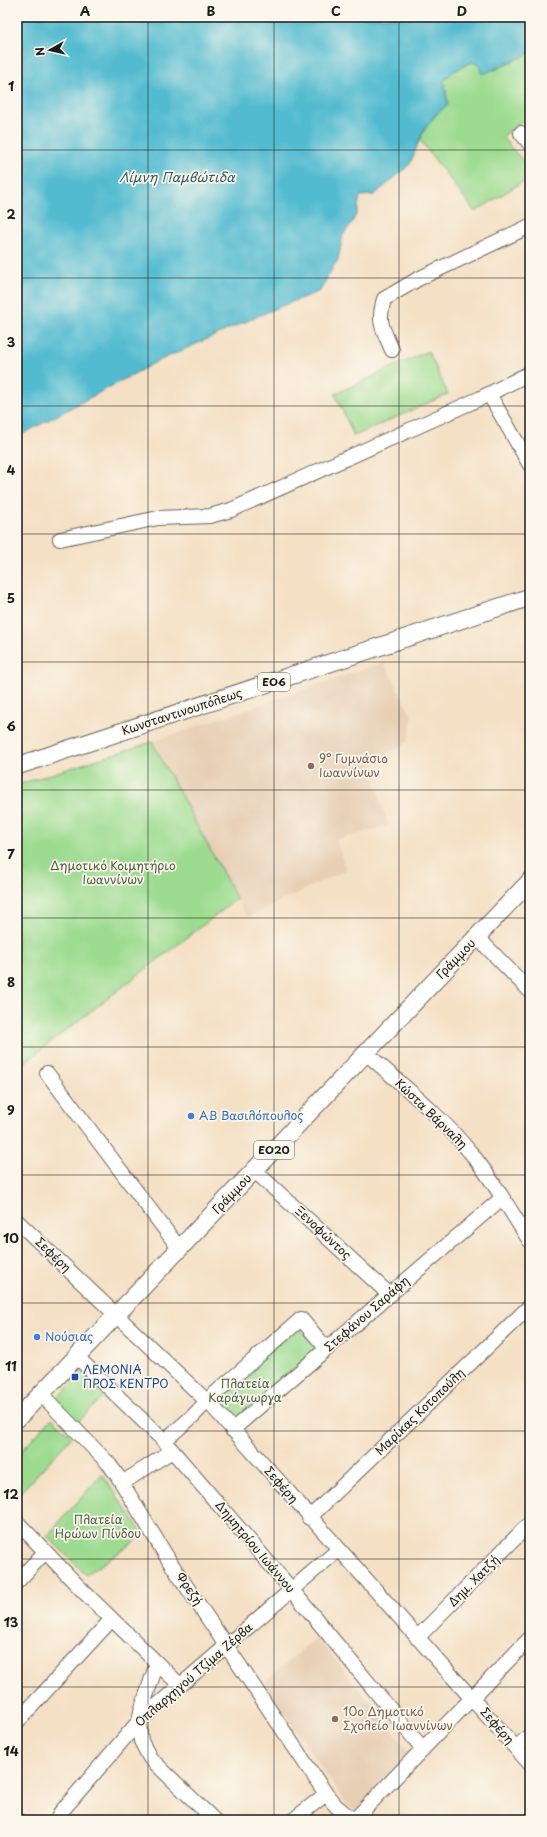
<svg xmlns="http://www.w3.org/2000/svg" width="547" height="1837" viewBox="0 0 547 1837" font-family="'Playpen Sans',sans-serif">
	<style>
		.built { fill: #e7cfb5 }
		.green { fill: #9cdb90; stroke: #5c7c56 }
		.water { fill: #53bbd0; stroke: #386c76 }
		.lines { fill: none; stroke-linecap: round; stroke-linejoin: round }
		.minor-casing { stroke: #686157; stroke-width: 16 }
		.major-casing { stroke: #686157; stroke-width: 19 }
		.minor { stroke: #fff; stroke-width: 14 }
		.major { stroke: #fff; stroke-width: 17 }
		.grid { fill: none; stroke: #1c1c1c; stroke-width: 1; stroke-opacity: 0.55 }
		.education-dot { fill: #8d6e63; stroke: #fbf7ec; stroke-width: 1.5 }
		.shop-dot { fill: #3f7fe0; stroke: #fbf7ec; stroke-width: 1.5 }
		.transit-dot { fill: #1a4fb4; stroke: #fbf7ec; stroke-width: 1.5 }
		.labels { text-anchor: middle; stroke-width: 3.5; stroke-linejoin: round; paint-order: stroke }
		.shield { fill: #fbf7ec; stroke: #5f5e5a; stroke-width: 1 }
		.shield-label { font-size: 11px; font-weight: bold; fill: #1c1c1c }
		.street-label { font-size: 12px; fill: #1c1c1c; stroke: #fbf7ec }
		.education-label { font-size: 12px; fill: #785e54; stroke: #fbf7ec; text-anchor: start }
		.park-label { font-size: 12px; fill: #495f45; stroke: #fbf7ec }
		.shop-label { font-size: 12px; fill: #366cbe; stroke: #fbf7ec; text-anchor: start }
		.transit-label { font-size: 12px; fill: #164399; stroke: #fbf7ec; text-anchor: start }
		.water-label { font-size: 13px; font-style: italic; fill: #325c64; stroke: #fbf7ec }
		.neatline { fill: none; stroke: #1c1c1c; stroke-width: 1.5 }
		.grid-label { font-size: 13px; text-anchor: middle; font-weight: bold; fill: #1c1c1c }
	</style>
	<rect width="100%" height="100%" fill="#fbf7ec"/>
	<filter id="ink" filterUnits="userSpaceOnUse"><feTurbulence type="fractalNoise" baseFrequency=".025" numOctaves="2"/><feDisplacementMap in="SourceGraphic" scale="8" xChannelSelector="R" yChannelSelector="G"/><feConvolveMatrix kernelMatrix="1 2 1 2 8 2 1 2 1" color-interpolation-filters="sRGB"/></filter>
	<filter id="wash" filterUnits="userSpaceOnUse"><feTurbulence type="fractalNoise" baseFrequency=".012" numOctaves="4" result="noise"/><feDisplacementMap in="SourceGraphic" scale="16" xChannelSelector="R" yChannelSelector="G"/><feGaussianBlur stdDeviation="0.9" result="paint"/><feColorMatrix in="noise" values="0 0 0 0 0 0 0 0 0 0 0 0 0 0 0 0 0 1.4 0 .05"/><feComposite in="paint" operator="in"/></filter>
	<g filter="url(#wash)">
		<rect width="100%" height="100%" fill="#f4e0c5"/>
		<path class="built" d="M384,662L412,717L408,741L370,766L388,825L336,840L346,870L247,917L152,742Z
			M317,1637L411,1754L356,1811L349,1807L263,1683Z"/>
		<path class="green" d="M530,53V116L502,137L530,169V177L475,212L420,140C426,125 435,115 448,104L444,81L454,71L472,62L495,70Z
			M428,351L448,394L354,436L335,394Z
			M152,742L237,899L17,1068V785Z
			M298,1326L317,1349L236,1418L217,1395Z
			M83,1372L106,1394L77,1423L55,1401Z
			M52,1418L72,1437L17,1496V1456Z
			M102,1474L144,1535L86,1575L47,1536Z"/>
		<path class="water" d="M17,17H530V53L486,73H481L479,64L472,62L454,71L444,80L448,104L436,114L424,129L410,164L404,170L374,195L360,196L357,213L351,224L343,235L338,260L333,267L320,291L274,309L156,362L17,437Z"/>
	</g>
	<g filter="url(#ink)">
		<g class="lines">
			<defs>
				<path id="minor" d="M521,133L530,144
					M392,350C383,328 377,324 384,299L418,279L530,226
					M489,394L530,465
					M60,539L158,518L210,516L231,510L481,398L530,373
					M477,937L530,991
					M366,1053C402,1085 440,1115 470,1152C493,1179 510,1211 530,1241
					M47,1073L179,1248
					M255,1171L390,1295
					M17,1221L212,1406L530,1764
					M76,1356L164,1441L292,1590L423,1749
					M41,1394L109,1464L117,1475L170,1562L326,1794L336,1806L353,1820
					M232,1430L502,1198
					M164,1441L193,1416L213,1395L301,1319L327,1349
					M122,1483L172,1451
					M309,1518L530,1306
					M17,1522L81,1589L157,1663L141,1711L139,1723L141,1741L150,1758L214,1820
					M17,1582L45,1552
					M417,1638L530,1523
					M157,1663L180,1685
					M17,1722L112,1619
					M516,1748L530,1735
					M17,1819L18,1820
					M57,1820L61,1812L140,1720L338,1550
					M293,1820L326,1794
					M354,1820L530,1638"/>
				<path id="major" d="M17,766L530,597
					M17,1419L530,881"/>
			</defs>
			<use href="#minor" class="minor-casing"/>
			<use href="#major" class="major-casing"/>
			<use href="#minor" class="minor"/>
			<use href="#major" class="major"/>
		</g>
	</g>
	<path class="grid" d="M148,17V1820M274,17V1820M399,17V1820M17,150H530M17,278H530M17,406H530M17,534H530M17,662H530M17,790H530M17,918H530M17,1047H530M17,1175H530M17,1303H530M17,1431H530M17,1559H530M17,1687H530"/>
	<g class="education-dot">
		<circle cx="311" cy="766" r="4"/>
		<circle cx="335" cy="1719" r="4"/>
	</g>
	<g class="shop-dot">
		<circle cx="191" cy="1116" r="4"/>
		<circle cx="37" cy="1337" r="4"/>
	</g>
	<rect class="transit-dot" x="71" y="1373" width="8" height="8" rx="2"/>
	<g class="labels">
		<g class="shield">
			<rect x="258" y="673" width="32" height="18" rx="3"/>
			<rect x="254" y="1141" width="40" height="18" rx="3"/>
		</g>
		<g class="shield-label">
			<text x="274" y="686">ΕΟ6</text>
			<text x="274" y="1154">ΕΟ20</text>
		</g>
		<g class="street-label">
			<text transform="translate(182 712) rotate(-18)" y="4">Κωνσταντινουπόλεως</text>
			<text transform="translate(456 959) rotate(-46)" y="4">Γράμμου</text>
			<text transform="translate(431 1114) rotate(44)" y="4">Κώστα Βάρναλη</text>
			<text transform="translate(232 1194) rotate(-46)" y="4">Γράμμου</text>
			<text transform="translate(323 1233) rotate(43)" y="4">Ξενοφώντος</text>
			<text transform="translate(53 1255) rotate(44)" y="4">Σεφέρη</text>
			<text transform="translate(367 1314) rotate(-41)" y="4">Στεφάνου Σαράφη</text>
			<text transform="translate(420 1412) rotate(-44)" y="4">Μαρίκας Κοτοπούλη</text>
			<text transform="translate(281 1485) rotate(49)" y="4">Σεφέρη</text>
			<text transform="translate(255 1547) rotate(50)" y="4">Δημητρίου Ιωάννου</text>
			<text transform="translate(474 1581) rotate(-45)" y="4">Δημ. Χατζή</text>
			<text transform="translate(189 1589) rotate(56)" y="4">Φρεζή</text>
			<text transform="translate(194 1675) rotate(-41)" y="4">Οπλαρχηγού Τζίμα Ζέρβα</text>
			<text transform="translate(497 1726) rotate(49)" y="4">Σεφέρη</text>
		</g>
		<g class="education-label">
			<text x="319" y="763">9° Γυμνάσιο<tspan x="319" dy="14">Ιωαννίνων</tspan></text>
			<text x="343" y="1716">10ο Δημοτικό<tspan x="343" dy="14">Σχολείο Ιωαννίνων</tspan></text>
		</g>
		<g class="park-label">
			<text x="113" y="870">Δημοτικό Κοιμητήριο<tspan x="113" dy="14">Ιωαννίνων</tspan></text>
			<text x="245" y="1388">Πλατεία<tspan x="245" dy="14">Καράγιωργα</tspan></text>
			<text x="98" y="1524">Πλατεία<tspan x="98" dy="14">Ηρώων Πίνδου</tspan></text>
		</g>
		<g class="shop-label">
			<text x="199" y="1120">ΑΒ Βασιλόπουλος</text>
			<text x="45" y="1341">Νούσιας</text>
		</g>
		<g class="transit-label">
			<text x="83" y="1374">ΛΕΜΟΝΙΑ<tspan x="83" dy="14">ΠΡΟΣ ΚΕΝΤΡΟ</tspan></text>
		</g>
		<g class="water-label">
			<text x="177" y="182">Λίμνη Παμβώτιδα</text>
		</g>
	</g>
	<rect width="547" height="1837" fill="none" stroke="#fbf7ec" stroke-width="44"/>
	<g transform="translate(50 50) rotate(262)" stroke="#fbf7ec" stroke-width="3" paint-order="stroke">
	<path d="M0-3L7 15L0 10L-7 15Z" fill="#1c1c1c"/>
	<text y="-6" font-size="11" font-weight="bold" text-anchor="middle" fill="#1c1c1c">N</text>
	</g>
	<rect x="22" y="22" width="503" height="1793" class="neatline"/>
	<g class="grid-label">
		<text x="85" y="16">A</text>
		<text x="211" y="16">B</text>
		<text x="336" y="16">C</text>
		<text x="462" y="16">D</text>
		<text x="11" y="91">1</text>
		<text x="11" y="219">2</text>
		<text x="11" y="347">3</text>
		<text x="11" y="475">4</text>
		<text x="11" y="603">5</text>
		<text x="11" y="731">6</text>
		<text x="11" y="859">7</text>
		<text x="11" y="987">8</text>
		<text x="11" y="1115">9</text>
		<text x="11" y="1243">10</text>
		<text x="11" y="1371">11</text>
		<text x="11" y="1499">12</text>
		<text x="11" y="1627">13</text>
		<text x="11" y="1756">14</text>
	</g>
</svg>
